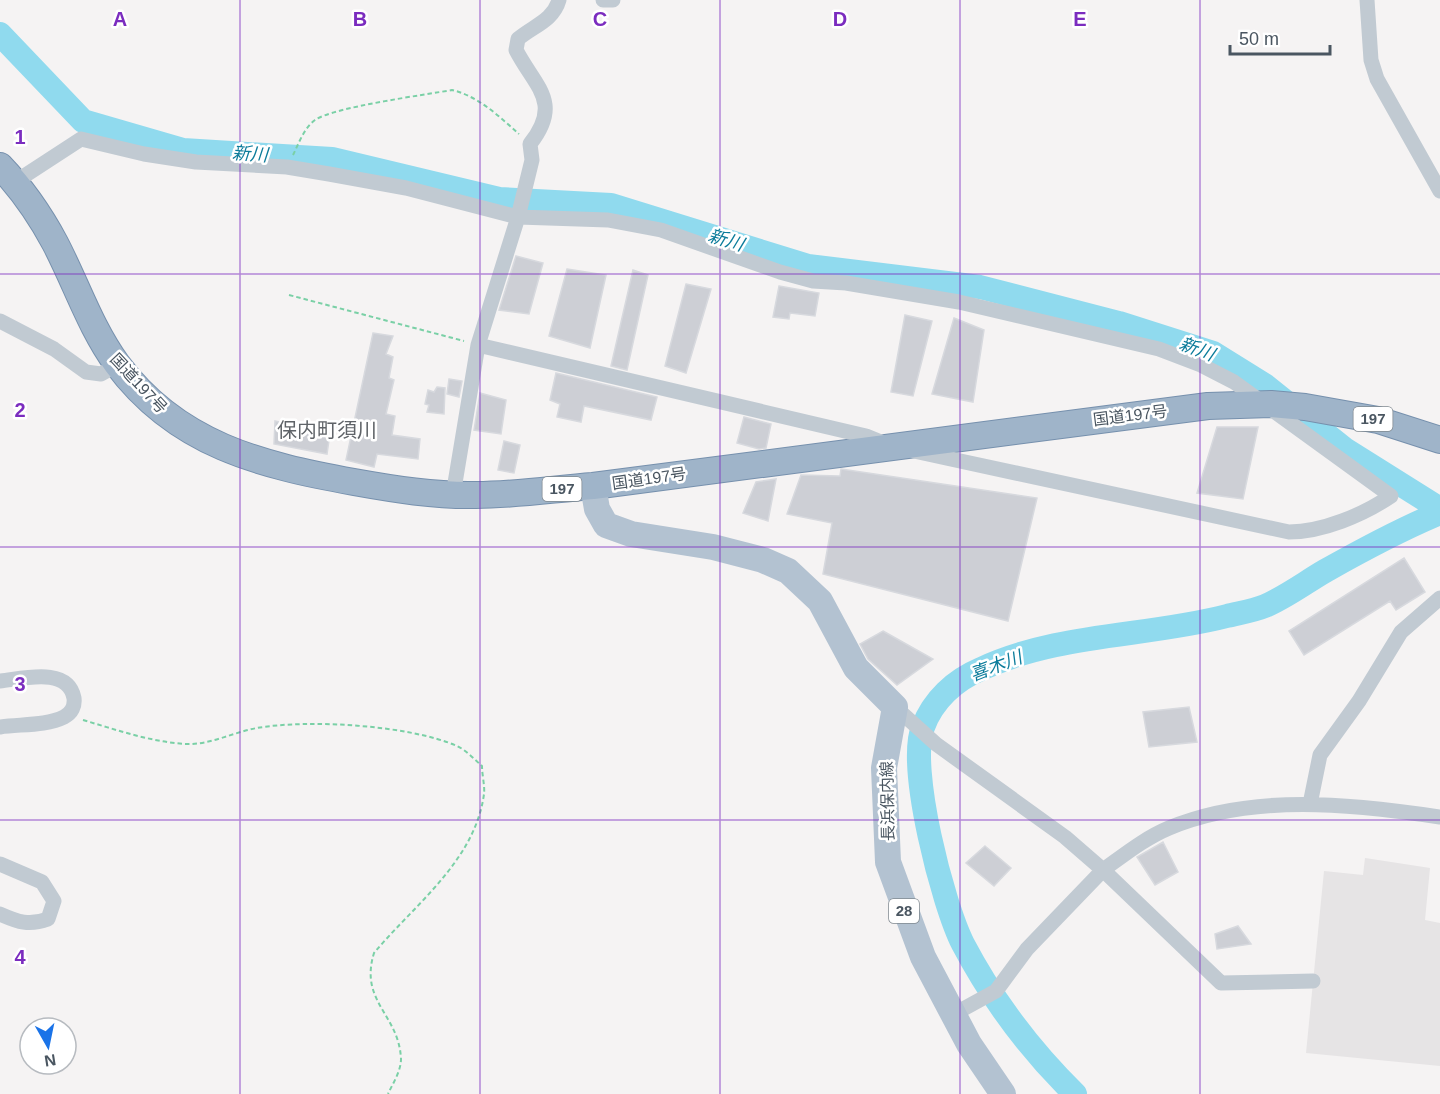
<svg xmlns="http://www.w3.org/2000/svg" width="1440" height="1094" viewBox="0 0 1440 1094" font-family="Helvetica,'Noto Sans JP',sans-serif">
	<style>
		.education { fill: #e6e4e5 }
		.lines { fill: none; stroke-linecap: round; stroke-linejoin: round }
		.river { stroke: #90daee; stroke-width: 24 }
		.building { fill: #cdcfd5; stroke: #d7d9de; stroke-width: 1.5 }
		.trunk-casing { stroke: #7690ad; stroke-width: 28 }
		.path { stroke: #7ad0a6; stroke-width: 2; stroke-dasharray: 4.5 3; stroke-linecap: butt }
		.minor { stroke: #c1cad2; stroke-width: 15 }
		.primary { stroke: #b3c2d1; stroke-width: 26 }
		.trunk { stroke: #9fb4c9; stroke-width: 26 }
		.grid { fill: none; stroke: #7b2cbf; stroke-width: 1.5; stroke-opacity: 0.55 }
		.labels { text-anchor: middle; stroke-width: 5; stroke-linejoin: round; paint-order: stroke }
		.shield { fill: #fff; stroke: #808990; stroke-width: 1.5 }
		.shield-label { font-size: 15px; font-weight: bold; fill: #4a5661 }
		.street-label { font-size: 16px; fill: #4a5661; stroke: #fff }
		.water-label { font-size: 18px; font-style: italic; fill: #0c7c9b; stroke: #fff }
		.quarter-label { font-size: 20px; fill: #5f6368; stroke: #fff }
		.grid-label { font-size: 20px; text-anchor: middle; font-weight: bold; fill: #7b2cbf; stroke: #fff; stroke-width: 5; stroke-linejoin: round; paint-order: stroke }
	</style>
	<rect width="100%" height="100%" fill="#f5f3f3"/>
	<path class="education" d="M1365,858L1430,868L1425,920L1440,923V1066L1306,1053L1324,871L1363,875Z"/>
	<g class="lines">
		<path class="river" d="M0,34L83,121L183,150L332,159L499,199L611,205L808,266L980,287L1119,323L1213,353L1266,386L1346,450L1440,509
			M1075,1094C1030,1050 992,999 963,944C943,905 907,766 923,727C933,700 955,680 981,669C1058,633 1146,637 1227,616C1239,613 1253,611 1265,606C1286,597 1306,582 1325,571C1364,549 1399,530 1440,513"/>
	</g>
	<path class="building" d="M516,256L543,263L529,314L499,310Z
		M567,269L606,275L590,348L549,336Z
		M633,270L648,275L627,370L611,366Z
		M686,284L711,289L686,373L665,366Z
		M779,286L819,293L815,316L790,313L789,319L773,317Z
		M905,315L932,321L913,396L891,392Z
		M954,318L984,330L973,402L932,394Z
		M373,333L393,336L386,354L393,357L389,378L394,380L386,414L395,416L392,435L420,439L418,459L377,454L374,467L346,460Z
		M556,373L657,397L651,420L584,406L581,422L557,417L560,404L550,400Z
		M449,379L462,381L459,397L447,394Z
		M437,387L445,388L444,414L427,412L429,405L425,404L428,390L434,392Z
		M480,393L506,400L501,434L474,430Z
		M744,417L771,424L766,448L759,449L737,443Z
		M275,421L330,433L327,454L274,444Z
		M1217,427H1258L1243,499L1197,493Z
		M504,441L520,445L514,473L498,470Z
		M841,469L1037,498L1008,621L823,574L832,523L787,514L801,475L840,476Z
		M776,479L768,521L743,513L756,482Z
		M1404,558L1425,592L1396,610L1390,601L1304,655L1289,631Z
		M883,631L933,659L897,685L868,659L860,644Z
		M1189,707L1197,742L1149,747L1143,712Z
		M1163,842L1178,872L1155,885L1137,857Z
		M985,846L1011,868L994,886L966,863Z
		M1238,926L1251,944L1217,949L1215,934Z"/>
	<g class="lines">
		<defs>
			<path id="trunk" d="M0,166C22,189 40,215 55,243C76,283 90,327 117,364C177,445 261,465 354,482C393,489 436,496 476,495C515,495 554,489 593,486L1208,406L1271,404L1305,407L1378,420L1440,440"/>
		</defs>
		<use href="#trunk" class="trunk-casing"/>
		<path class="path" d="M293,155C299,143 304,128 315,120C334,107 424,95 452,90C478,96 500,117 519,134
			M289,295L464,341
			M83,720C117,730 151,742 186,744C210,745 234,732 257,728C308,719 409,725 457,746C466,750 474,759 482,766C482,775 485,786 484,794C475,861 414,905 374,953C359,1002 399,1014 401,1059C401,1071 393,1083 388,1094"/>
		<path class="minor" d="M603,0H613
			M1367,0L1371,60L1377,79L1440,191
			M15,182L81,139L144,154L196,162L287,167L329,174L406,188L518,217L608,220L661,230L780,272L813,281L846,283L959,302L1159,349L1201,365L1234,382L1391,496C1363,515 1322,532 1289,532L914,451
			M0,321L54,349L86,372L101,374L117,365
			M478,345L866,436L888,445
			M453,495L478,345L518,217L532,160L530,144C563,102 535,87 516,50L518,39C533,26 553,21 559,0
			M0,681C22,679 68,666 74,698C75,706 72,713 64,717C46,726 20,724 0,727
			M895,707L936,744L1065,837L1103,870C1124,855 1145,838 1169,828C1253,793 1352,804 1440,817
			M1310,804L1320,755L1359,701L1401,632L1440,598
			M0,864L42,882L54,901L48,919C29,926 18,922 0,914
			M954,1014L996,991L1027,949L1103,870L1221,983L1313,981"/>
		<path class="primary" d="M593,486L597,509L606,525L631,534L713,547L763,560L788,571L820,601L856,668L895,707L884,768L888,862L923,957L969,1044L1003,1094"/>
		<use href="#trunk" class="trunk"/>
	</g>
	<path class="grid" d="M240,0V1094M480,0V1094M720,0V1094M960,0V1094M1200,0V1094M0,274H1440M0,547H1440M0,820H1440"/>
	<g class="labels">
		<g class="shield">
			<rect x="1353.5" y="407" width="39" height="24" rx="4.5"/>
			<rect x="542.5" y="477" width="39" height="24" rx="4.5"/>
			<rect x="889" y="899" width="30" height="24" rx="4.5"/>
		</g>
		<g class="shield-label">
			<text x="1373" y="424">197</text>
			<text x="562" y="494">197</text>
			<text x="904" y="916">28</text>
		</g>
		<g class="street-label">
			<text transform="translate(139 383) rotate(47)" y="6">国道197号</text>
			<text transform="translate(1130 415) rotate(-7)" y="6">国道197号</text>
			<text transform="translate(649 478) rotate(-8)" y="6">国道197号</text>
			<text transform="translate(887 801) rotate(-91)" y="6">長浜保内線</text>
		</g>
		<g class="water-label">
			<text transform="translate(250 154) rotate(4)" y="6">新川</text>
			<text transform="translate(726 240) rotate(17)" y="6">新川</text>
			<text transform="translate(1197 349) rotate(21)" y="6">新川</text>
			<text transform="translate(996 666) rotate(-21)" y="6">喜木川</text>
		</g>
		<g class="quarter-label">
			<text x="327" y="437">保内町須川</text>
		</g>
	</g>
	<g class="grid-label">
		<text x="120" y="26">A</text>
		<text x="360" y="26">B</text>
		<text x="600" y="26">C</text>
		<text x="840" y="26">D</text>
		<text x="1080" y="26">E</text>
		<text x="20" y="144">1</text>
		<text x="20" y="417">2</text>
		<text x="20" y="691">3</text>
		<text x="20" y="964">4</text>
	</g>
	<g transform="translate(48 1046) rotate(171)"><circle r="28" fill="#ffffff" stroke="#b7bbc0" stroke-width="1.5"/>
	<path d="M0-4.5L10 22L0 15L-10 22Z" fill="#1a73e8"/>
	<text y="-9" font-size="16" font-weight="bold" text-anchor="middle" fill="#4a5661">N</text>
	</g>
	<path d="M1230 45v9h100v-9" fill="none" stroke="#4a5661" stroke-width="3"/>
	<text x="1239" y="45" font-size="18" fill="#4a5661" stroke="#ffffff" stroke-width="4.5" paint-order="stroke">50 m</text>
</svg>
